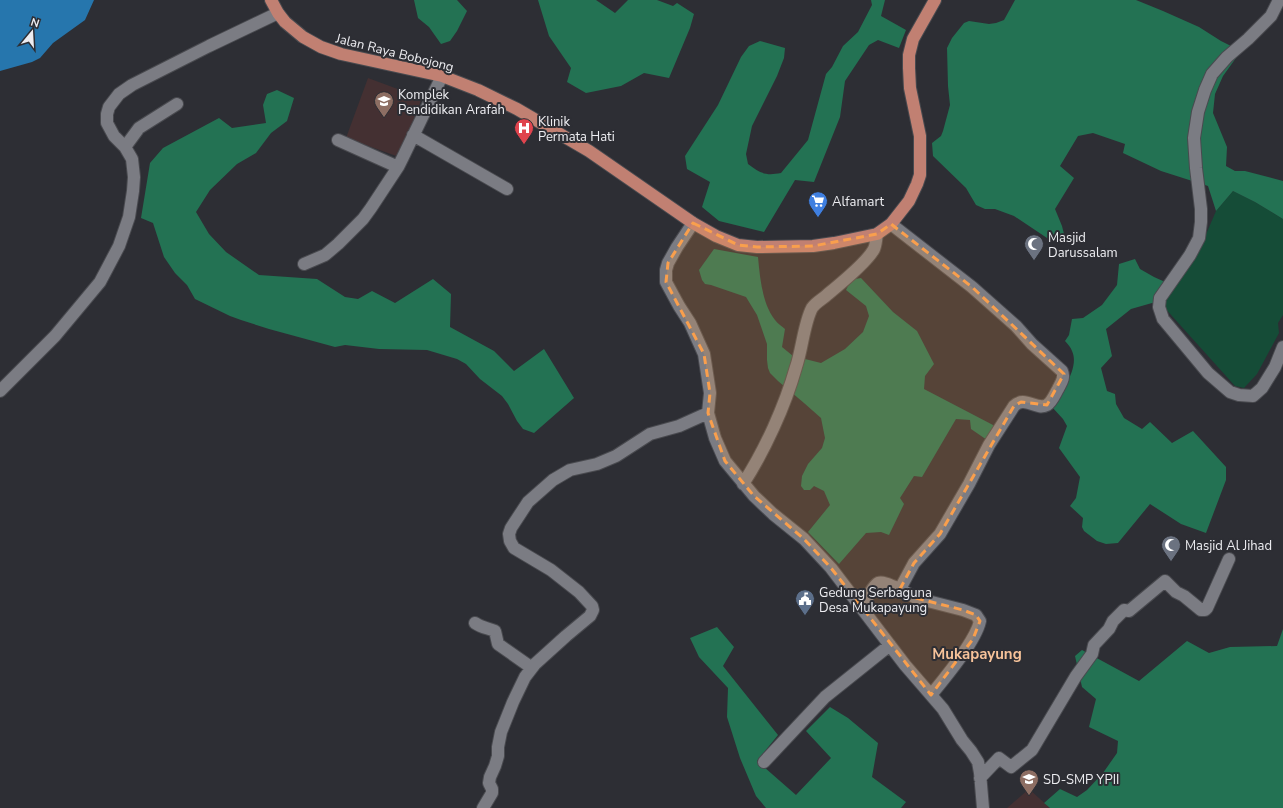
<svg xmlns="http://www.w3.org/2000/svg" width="1283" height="808" viewBox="0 0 1283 808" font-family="'Nunito Sans',sans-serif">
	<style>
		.education { fill: #443032 }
		.green { fill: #154c37 }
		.forest { fill: #237253 }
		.water { fill: #2676ad }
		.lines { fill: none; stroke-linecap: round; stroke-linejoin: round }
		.minor-casing { stroke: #494a4f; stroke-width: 14 }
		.major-casing { stroke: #494a4f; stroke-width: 14 }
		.minor { stroke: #7b7c83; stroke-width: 12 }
		.major { stroke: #c18072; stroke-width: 12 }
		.marked { fill: #f99f4d; fill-opacity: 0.2; stroke: #f99f4d; stroke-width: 3; stroke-dasharray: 8 5; stroke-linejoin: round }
		.labels { text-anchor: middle; stroke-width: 4; stroke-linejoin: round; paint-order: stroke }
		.street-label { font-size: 13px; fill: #ededf1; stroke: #2d2e34 }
		.poi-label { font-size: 13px; fill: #ededf1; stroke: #2d2e34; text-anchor: start }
		.quarter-label { font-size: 15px; font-weight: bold; fill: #f7c39a; stroke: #2d2e34 }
	</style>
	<rect width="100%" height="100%" fill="#2d2e34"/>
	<path class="education" d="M368,78L422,98L399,157L346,138Z
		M1029,789L1050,808H1007Z"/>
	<path class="green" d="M1233,191L1255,202L1283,219V315L1278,323L1279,333L1257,374L1244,388L1235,386L1163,306L1174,286L1204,239L1216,211Z"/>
	<path class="forest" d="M414,0H457L467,11L457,31L450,41L441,44L429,27L418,18Z
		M538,0H596L615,13L628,0H657L673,6L677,3L694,14L690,28L669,78L644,73L621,86L586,93L567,82L571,68L549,36Z
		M871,0H885L881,16L906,30L899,48L878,40L869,45L845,81L840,117L814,182L795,180L764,232L719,221L702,207L710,182L687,169L685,156L718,105L741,57L749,46L760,41L785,48L784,58L777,76L752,126L746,154L748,164C760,173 765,176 781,173L808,140L826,74L832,67L843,46L858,32L872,5Z
		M1015,0H1136L1163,11L1199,27L1221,41L1241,51L1223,76L1215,94L1213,113L1227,147L1226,166L1235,171H1245L1283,181V219L1255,202L1233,191L1216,211L1208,186L1161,171L1123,153L1125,144L1093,133L1078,136L1060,166L1074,178L1055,209L1062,226L1065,238L1057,242L1050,240L1014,216L995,209H985L976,205L966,188L933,156L932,143L941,136L943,131L950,105L948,86L947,48L952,38L964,23L969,21L989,24L996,23L1004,20Z
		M277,90L294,98L287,121L271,133L256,153L237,164L210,190L196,212L209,234L226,252L259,275L317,279L345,297L358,299L372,291L395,303L433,279L451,294L450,327L494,351L514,371L544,349L574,398L534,433L523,429L517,421L508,404L502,396L480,379L466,364L457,359L427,350L379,349L345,345L335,347L269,329L241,320L230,316L195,299L187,285L175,273L164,257L153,223L141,218L150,163L163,148L219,118L232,128L266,123L263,105L267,94Z
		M714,249L758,257C760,278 762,303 775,320C778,324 782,326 785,329L782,347L793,356L821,363L845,349L863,332L869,316L866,306L846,290L848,286L855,279L861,278L893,312L917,331L934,364L925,376L924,389L993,425L994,429L987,440L971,429L970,420L956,419L922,477L914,476L900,498L904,504L889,535L881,532L866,533L839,564L808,532L830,505L824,491L814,486L810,490H804L801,486L802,476L808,464L822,448L825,438L821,418L804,403L778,381L770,373L768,368L767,360V344L757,315L746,297L711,285L705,284L702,280L699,270Z
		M1135,259L1140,269L1154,277L1174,286L1163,306L1152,303L1131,309L1106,329L1112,356L1101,368L1107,391L1115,394L1116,404L1124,418L1142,429L1150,422L1172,443L1193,431L1226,467V480L1206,533L1181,524L1150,504L1118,543L1106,544L1097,541L1084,531L1082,527L1083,518L1070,506L1076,498L1080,477L1059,448L1067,426L1063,419L1052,407C1061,393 1080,368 1072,351C1071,348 1068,344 1065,341L1069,335L1072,319L1083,318L1102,305L1117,285L1119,264Z
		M717,627L734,647L723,666L778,735L757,761L796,795L831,758L806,731L830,707L848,718L878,743L872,777L906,802L901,808H766L756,796L740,758L727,717L728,688L699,657L690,638Z
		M1283,629V808H1050L1044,803L1060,789L1077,797L1087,790L1103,773L1117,753L1118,741L1089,727L1096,699L1082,687L1075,656L1082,650L1139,681L1187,641L1209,653L1230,647L1277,646Z"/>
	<path class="water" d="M0,0H94L85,20L53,43L40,58L32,62L0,71Z"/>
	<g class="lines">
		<defs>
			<path id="minor" d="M1279,0L1271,16L1248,39L1227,57L1212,74L1205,90L1198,112L1194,138L1196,168L1201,209V222L1199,238L1190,255L1160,298L1159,307L1163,319L1208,373L1230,392L1239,395L1253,396L1262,388L1275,367L1283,347
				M413,135L507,189
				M338,140L398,167L403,157L442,76
				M125,147L139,128L177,104
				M693,223L677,247L668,263L666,270V282L679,306L690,323L704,354L710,393L708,413L715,438L725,461L754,496L773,514L804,539L831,568L905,665L943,709L962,740L971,751L978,762L980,773L983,808
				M304,264L325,255L338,244L363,219L371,208L398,167
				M0,391L55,336L100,282L119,246L129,217L133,191L134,177L132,159L125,147L114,136L107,123V114L109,107L119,94L132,85L209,46L278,13
				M743,484C765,450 785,406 796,367C802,350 804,323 812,308C816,302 823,299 828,294C839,285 868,261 874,249C876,245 876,239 877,234
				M900,589L916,598L963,610L976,615L980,621C976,641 945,678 931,695
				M862,608C865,602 873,585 878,583C884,581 894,587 900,589L914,563L940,534L969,484L989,445L1014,406C1025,395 1036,411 1047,405C1052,402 1055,394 1058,389C1061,383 1065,378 1062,371L1032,344L1016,326L972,287L891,224
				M475,623C482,628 488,628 495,631L498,644L532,668
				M764,762L825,697L890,645
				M980,778L999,758L1011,767L1032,750L1076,676L1092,654L1094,645L1109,629L1113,621L1124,610L1129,611L1165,581L1176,592L1184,596L1201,610H1205L1207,608L1229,559
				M483,808L492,793V789L489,783L490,777L495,766L498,756V747L501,732L513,702L525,677L535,664L566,636L590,616L593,610L592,606L579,592L551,570L514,548L510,541L509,534L511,528L528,502L553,480L570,470L597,464L616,456L650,434L679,426L708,413"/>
			<path id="major" d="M271,0L278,13L285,22L303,37L321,47L341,54L442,76L478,90L517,109L589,151L693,223L716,236L738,245L757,247L813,246L834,243L877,234L891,224L909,201L917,184L920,175V136L910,88L909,68V55L913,39L935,0"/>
		</defs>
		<use href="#minor" class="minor-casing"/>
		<use href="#major" class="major-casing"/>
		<use href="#minor" class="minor"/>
		<use href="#major" class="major"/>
	</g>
	<path class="marked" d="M693,223L738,245L757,247L813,246L877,234L891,224L972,287L1064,374L1047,405L1021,402L1014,406L940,534L914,563L900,589L916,598L963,610L976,615L980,621L973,639L931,695L831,568L804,539L754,496L725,461L708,413L710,393L704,354L666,282L668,263Z"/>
	<defs>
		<symbol id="school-pin" viewBox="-11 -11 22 30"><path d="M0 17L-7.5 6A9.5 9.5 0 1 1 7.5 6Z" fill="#8d6e63" stroke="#2d2e34"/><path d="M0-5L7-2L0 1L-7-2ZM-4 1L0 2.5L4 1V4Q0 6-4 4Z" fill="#fff"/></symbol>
		<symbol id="hospital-pin" viewBox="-11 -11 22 30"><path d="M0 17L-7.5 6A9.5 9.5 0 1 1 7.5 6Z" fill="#e0444e" stroke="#2d2e34"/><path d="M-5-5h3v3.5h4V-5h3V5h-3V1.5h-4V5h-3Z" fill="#fff"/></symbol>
		<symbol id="supermarket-pin" viewBox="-11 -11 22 30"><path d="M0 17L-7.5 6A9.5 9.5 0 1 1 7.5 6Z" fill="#3f7fe0" stroke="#2d2e34"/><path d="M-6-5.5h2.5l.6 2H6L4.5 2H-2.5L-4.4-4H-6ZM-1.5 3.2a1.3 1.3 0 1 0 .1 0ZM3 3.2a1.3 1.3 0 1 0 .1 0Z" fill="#fff"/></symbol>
		<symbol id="mosque-pin" viewBox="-11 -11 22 30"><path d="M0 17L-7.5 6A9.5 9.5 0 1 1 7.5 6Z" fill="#6b7280" stroke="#2d2e34"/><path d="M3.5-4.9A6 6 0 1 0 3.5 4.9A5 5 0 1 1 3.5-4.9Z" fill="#fff"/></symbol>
		<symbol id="civic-pin" viewBox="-11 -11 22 30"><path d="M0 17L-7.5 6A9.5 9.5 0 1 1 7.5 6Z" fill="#5c6f8a" stroke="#2d2e34"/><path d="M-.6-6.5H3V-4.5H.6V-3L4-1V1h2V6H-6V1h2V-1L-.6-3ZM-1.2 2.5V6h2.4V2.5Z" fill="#fff"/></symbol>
	</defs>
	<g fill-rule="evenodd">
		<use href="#school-pin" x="373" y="90" width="22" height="30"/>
		<use href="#hospital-pin" x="513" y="117" width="22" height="30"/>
		<use href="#supermarket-pin" x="807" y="190" width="22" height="30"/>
		<use href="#mosque-pin" x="1023" y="233" width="22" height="30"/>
		<use href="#mosque-pin" x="1160" y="534" width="22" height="30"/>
		<use href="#civic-pin" x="794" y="588" width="22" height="30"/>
		<use href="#school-pin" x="1018" y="768" width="22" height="30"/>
	</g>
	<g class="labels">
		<g class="street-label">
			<text transform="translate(395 52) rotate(14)" y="5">Jalan Raya Bobojong</text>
		</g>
		<g class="poi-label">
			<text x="398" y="99">Komplek<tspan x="398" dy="15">Pendidikan Arafah</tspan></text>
			<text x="538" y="126">Klinik<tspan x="538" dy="15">Permata Hati</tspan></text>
			<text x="832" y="206">Alfamart</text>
			<text x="1048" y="242">Masjid<tspan x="1048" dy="15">Darussalam</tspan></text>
			<text x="1185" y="550">Masjid Al Jihad</text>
			<text x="819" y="597">Gedung Serbaguna<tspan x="819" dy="15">Desa Mukapayung</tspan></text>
			<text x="1043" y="784">SD-SMP YPII</text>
		</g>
		<g class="quarter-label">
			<text x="977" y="659">Mukapayung</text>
		</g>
	</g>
	<g transform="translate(32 32) rotate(18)" stroke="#2d2e34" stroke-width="3" paint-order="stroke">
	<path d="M0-3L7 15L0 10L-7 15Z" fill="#ededf1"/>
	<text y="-6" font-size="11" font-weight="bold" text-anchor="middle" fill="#ededf1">N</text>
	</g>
</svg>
